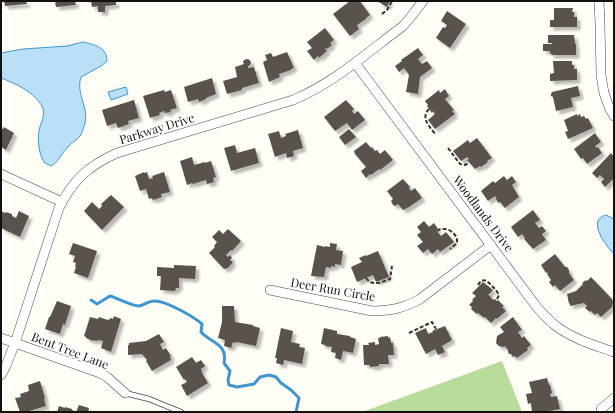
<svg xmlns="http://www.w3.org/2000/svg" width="615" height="413" viewBox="0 0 615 413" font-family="'Playfair Display',serif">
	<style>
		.forest { fill: #b9dc9c }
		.water { fill: #b9e0f7; stroke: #3f96cf }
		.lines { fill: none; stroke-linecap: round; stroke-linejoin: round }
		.stream { stroke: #3f96cf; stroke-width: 3 }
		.building { fill: #5a524d; filter: url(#shadow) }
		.lane-casing { stroke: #444; stroke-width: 6 }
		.street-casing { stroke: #444; stroke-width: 10 }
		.path { stroke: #333; stroke-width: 2; stroke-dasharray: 4 2; stroke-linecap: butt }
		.lane { stroke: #fff; stroke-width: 4.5 }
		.street { stroke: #fff; stroke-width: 9 }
		.labels { text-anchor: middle; stroke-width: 4; stroke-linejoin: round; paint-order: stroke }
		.street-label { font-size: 12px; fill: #111; stroke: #fff }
	</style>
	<defs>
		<filter id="shadow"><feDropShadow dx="3.5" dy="3.5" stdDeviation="1" flood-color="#0004"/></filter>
	</defs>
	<rect width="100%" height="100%" fill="#fffdf5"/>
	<path class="forest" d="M502,361L522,412H362Z"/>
	<path class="water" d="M83,42C95,45 107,47 107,61L101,66L81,77C75,96 92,109 83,129C83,130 81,135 81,135C77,140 71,143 67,148C61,154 58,163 51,166C49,165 47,164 45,163C39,157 37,138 39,130C41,122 46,115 42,106C33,91 16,84 1,78V53L23,49L67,46Z
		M126,87L128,94L111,100L108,92Z
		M606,215L614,219V254C606,246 586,220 606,215Z"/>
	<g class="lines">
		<path class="stream" d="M91,300L97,304L110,296C117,298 132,306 139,306C144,305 149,301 154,301C165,300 194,317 202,324L201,332C211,343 228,344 224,363L230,371L228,380L229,385L237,387L254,384L260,377L269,375L276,377L281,383L291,390L299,398L296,412"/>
	</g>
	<path class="building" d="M4,1H26L27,4L5,6Z
		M55,1H75L76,5L56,7Z
		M91,1H116V5L105,6V12H98V6L92,7Z
		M350,1H360L370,15L366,18V19L357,25L359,29L350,36L333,14Z
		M377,1H390L387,7Z
		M554,8H573L572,12H574V17H577V27H550V20H554Z
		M447,11L466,24L450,48L436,38L443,27L445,28L447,25L441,21Z
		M325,28L334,40L330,43L332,45L327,49L326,48L325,49L327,51L319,58L318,56L314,60L307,51L312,48L307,42Z
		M548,35H574L575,44H576V55H552L550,53V51H543V44H552V43H548Z
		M418,48L423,55L418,59L422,64L427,61L432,68L420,77L418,94L406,92L409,75L404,68L399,72L395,66L402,61L401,60Z
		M287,52L294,68L291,69V70L279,74L280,77L269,82L263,62L267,60L265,55L271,53L273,57Z
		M247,59L250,60L251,63L249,66H248V68L254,67L259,83L242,88V90L227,94L223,81L237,77L235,67L244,64L243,62L244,60Z
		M553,61H572V65H574V69H577V80L550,81V74L554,73Z
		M212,78L216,94L206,98V99L199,102L198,99L188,102L184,87Z
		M578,86L580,96L571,98L573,107L556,111L553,97L551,96V94L552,92Z
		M445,89L449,96L445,99L454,110L452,111L455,114L435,129L428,120L435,114L433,111L432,113L427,106L428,105L425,101L439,90L440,93Z
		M164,90L165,92L171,90L177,108L170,110L171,112L165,113L164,111L159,113L160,115L150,118L143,96Z
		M134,100L139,118L128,121L129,124L118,128L116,123L107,126L102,110Z
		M346,100L354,109L352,111L354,114L358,111L365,120L352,130L347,123L335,131L324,117Z
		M577,114V116L580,114L581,117L584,116L586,119L588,118L593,128L568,139L565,132L568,131L564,120Z
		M4,127L14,133L6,150L1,147V128L3,129Z
		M349,129L356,137L345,145L339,137Z
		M298,130L303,148L293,151L294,156L287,158L286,153L275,157L268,134L279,131L281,138L286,136L285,134Z
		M595,133L601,142L595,146L597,148L598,147L602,153L587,164L583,158L581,159L574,149Z
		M477,138L492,158L487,161L488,162L481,167L480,166L475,169L467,160L469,159L467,157L461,161L453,151L468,140L470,143Z
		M366,142L371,148L372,147L375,151L377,150L380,154L385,150L393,160L380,170L379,169L371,175L370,174L366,178L361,171L366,167L355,154L354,151Z
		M235,145L237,153L255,148L259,163L231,171L224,148Z
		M611,153L614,157V178L605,187L601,182L604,179L600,175L597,178L592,173Z
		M192,157L194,165L205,162V163L211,161L216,177L213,178L214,182L207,184L206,180L193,184L192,183L187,185L180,161Z
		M144,172V173L147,172L149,179L153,178L152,176L164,172L170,192L161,194L162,197L153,200L152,198L149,199L146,189L140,191L135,176Z
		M504,176L507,180L512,176L516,182L512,185L519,197L505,208L500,202L498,203L495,196L488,201L481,191L493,181L495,183Z
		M403,179L410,187L409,188L411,191L415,188L422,198L409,207L403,210L398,204L395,206L393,205L391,201L393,199L387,191Z
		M111,195L124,207L102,230L84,211L92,202L99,209L102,206L101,204Z
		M533,210L540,220L535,223L539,228L542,226L546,231L542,234L546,240L533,249L524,239L525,238L522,234L518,237L511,227Z
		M1,211L5,213L6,212L12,214V216L16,218L19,211L29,216L20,237L1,228Z
		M424,221L429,227L434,223L438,229L436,230L441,236L446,232L454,242L440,252L438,249L432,254L428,249L423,253L417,246L423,242L417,235L421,232L417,227Z
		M228,229L241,241L232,251L231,250L226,255L228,257L230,255L232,258L230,260L233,262L228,268L224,269L209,253L215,247L214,246L217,242L212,237L219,230L223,234Z
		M73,243L97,251L88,278L74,273L76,267H75L76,263L73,262L75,256L69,254Z
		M330,243L337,244L336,250L343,251L341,265L335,264V267L331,266V268L326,267L324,277L311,276L317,245L325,247V246L330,247Z
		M378,251L389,277L376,282L373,275L357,282L351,267L362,262L359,258L366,255V256Z
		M555,254L565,267H567L569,270V273L574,280L560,291L555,285L553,287L549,282L551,280L547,274H548L547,272L546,273L541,265Z
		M174,265L196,266L195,279L179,278V288H176L175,291L160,290L161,276H157V267L174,268Z
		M591,277L612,299L613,302L612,307L601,317L597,313L595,315L591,311L590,312L585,308L587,306L584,303L570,306V303L569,304L567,294L576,291L583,284L582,283L586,280L587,281Z
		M483,282L493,290L487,296L489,295L493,300L495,299L497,301L498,300L504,306L502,307L506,311L497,319L496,318L491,323L485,317L484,318L478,313L477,314L471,309L472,307L469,305L473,301L472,300L476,296L472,293Z
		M57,301L71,306L65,325L63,324L60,334L45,329L49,317H50Z
		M222,306H234L235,322L253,325V326L260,328L256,346L237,342L235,343L233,342L231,348L224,346L225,340L218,338L222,322Z
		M114,316L121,319L111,352L101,348L103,341L98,340L97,341L93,340V341L86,338V337L84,336L90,317L98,319L99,317L108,320L111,318L113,319Z
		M513,317L522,330L518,332L522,338L524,336L531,345L527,348L528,350L517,358L515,356L513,357L511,354H509L508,352V350L505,346L503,347L499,346L496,343L497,336L504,332L500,327Z
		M445,326L452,340L442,346L445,352L438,355L435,349L426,354L415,333L426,328L428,334L433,332L432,331Z
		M281,328L293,331L291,342L300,344L299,347L305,348L302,364L284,360L283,365L276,363L277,358H275Z
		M324,328L337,331V334L350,336V337L356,339L353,353L343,351L341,360L335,358L336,353L331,352L332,347L325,346V345L321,344Z
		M159,334L164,342L160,344L163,350L166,348L171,356L170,357L171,360L152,371L146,361L147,360L142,354L128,355V345H129V343L146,341Z
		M388,336V338L390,337L391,343H393L394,355H388L389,364H379V366L370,367V365H364L363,345H369L368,343L375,342V345L379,344L378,338H380V337Z
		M192,357L196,363L201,360L205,366L201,369L202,372V373L208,383L187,396L181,385L187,382L185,379L184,380L176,367Z
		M547,378L549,385H550L552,393L550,394L551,397L557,396L560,409L544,412H532L531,403L528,404L526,394L532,393L529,382Z
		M40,381L45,398L44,399L46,406L26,412H20L15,398L21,397L20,394L29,391L28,385Z
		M79,405L89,408L88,412H76Z
		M59,406L65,408V407L72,409V410L76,412H57Z"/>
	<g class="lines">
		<defs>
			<path id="lane" d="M125,393L149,399L181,412"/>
			<path id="street" d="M599,1L600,24L601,75L604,93L609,107L614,116
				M355,63L536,306C542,313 548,320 556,326C573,339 594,345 614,352
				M1,174L62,202
				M270,290L372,311C391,311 404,308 420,299L491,245
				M1,338L100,373L107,377L125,393
				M1,375L5,368L15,343L59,208C73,180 88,166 117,153L293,100C334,83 368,52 403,26L410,18L423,1
				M601,409L614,398"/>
		</defs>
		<use href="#lane" class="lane-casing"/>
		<use href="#street" class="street-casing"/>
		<path class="path" d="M372,1H373
			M382,14L387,10L392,1
			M429,109C420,118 430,127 436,135
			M448,148L460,164L465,165L469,163
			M437,231C445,225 458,233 457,242C456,245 452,247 450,249
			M366,278C372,287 382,282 390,279L392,266
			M478,285C480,282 482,279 487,281L496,290L499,295L497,299
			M409,333L432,322L436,329"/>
		<use href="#lane" class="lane"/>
		<use href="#street" class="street"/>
	</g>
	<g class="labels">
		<g class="street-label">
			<text transform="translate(157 129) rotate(-17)" y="4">Parkway Drive</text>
			<text transform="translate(483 214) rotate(53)" y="4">Woodlands Drive</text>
			<text transform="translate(333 290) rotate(10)" y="4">Deer Run Circle</text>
			<text transform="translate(70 351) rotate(21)" y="4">Bent Tree Lane</text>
		</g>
	</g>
	<rect width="615" height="413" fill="none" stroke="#111111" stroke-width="4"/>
</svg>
